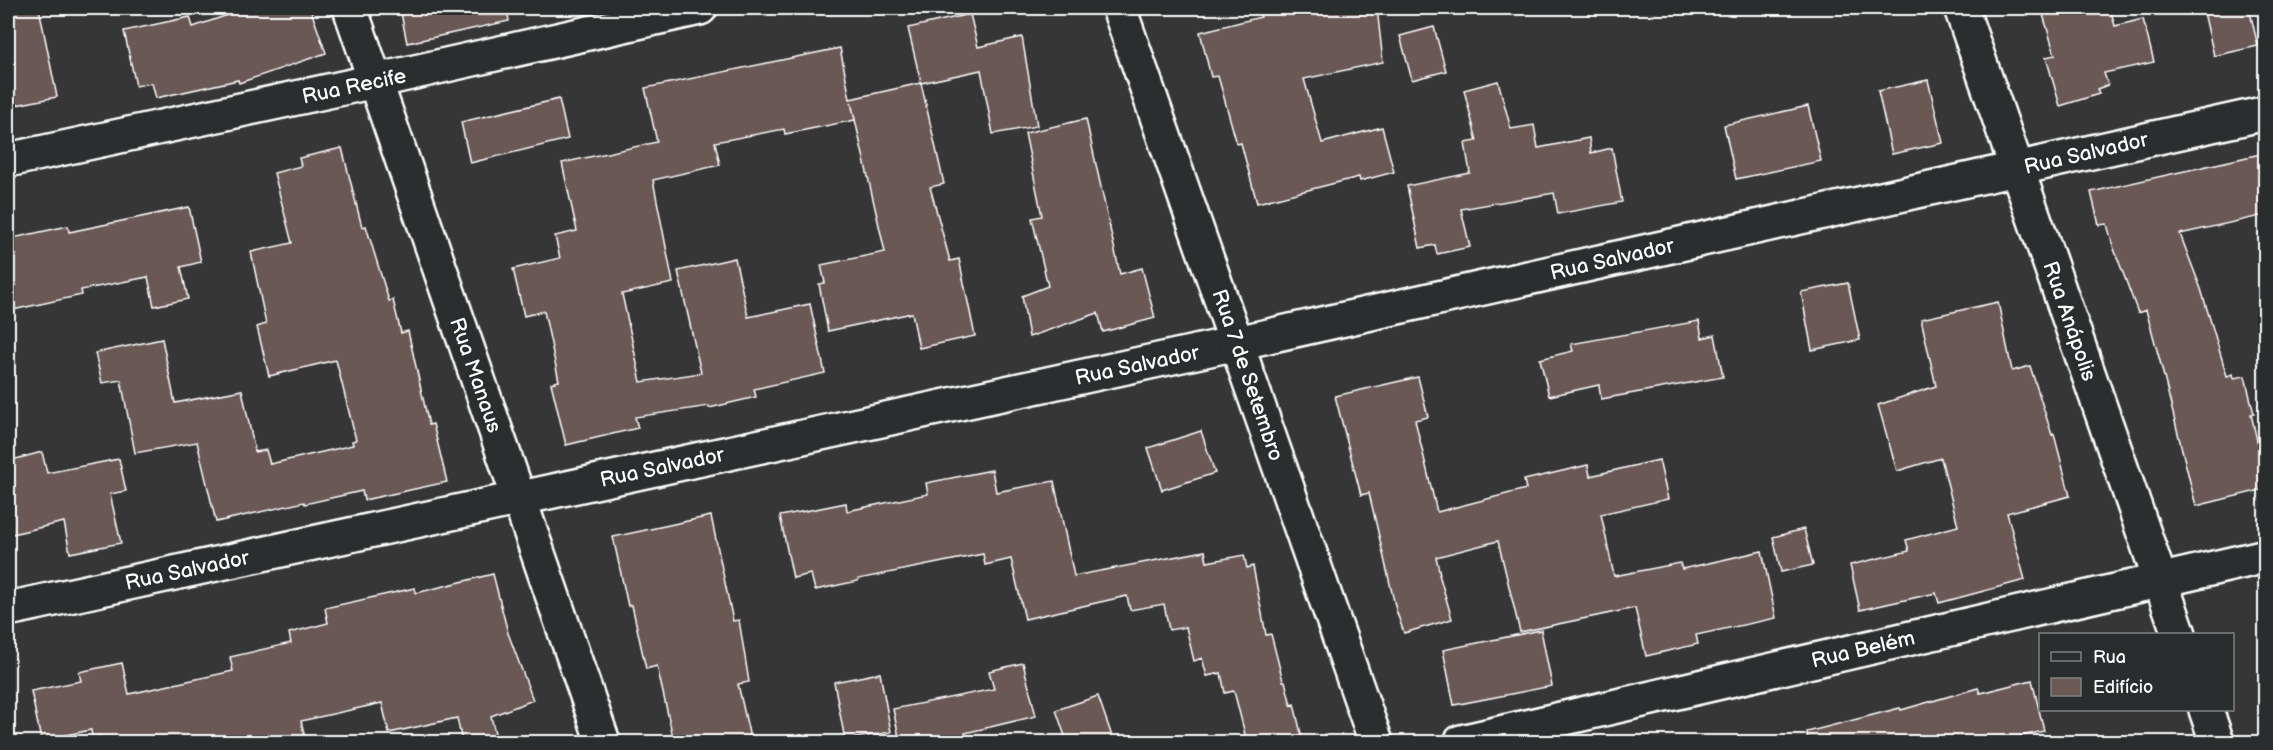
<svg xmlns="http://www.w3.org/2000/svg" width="2273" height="750" viewBox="0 0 2273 750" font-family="'Balsamiq Sans',sans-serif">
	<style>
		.building { fill: #6b5954; stroke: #fff; stroke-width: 1.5 }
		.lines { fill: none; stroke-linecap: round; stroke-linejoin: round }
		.minor-casing { stroke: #fff; stroke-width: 38 }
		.tertiary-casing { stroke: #fff; stroke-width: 38 }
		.minor { stroke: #2a2d2e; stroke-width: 33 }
		.tertiary { stroke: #2a2d2e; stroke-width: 33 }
		.labels { text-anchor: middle; stroke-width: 4.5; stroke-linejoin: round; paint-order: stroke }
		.street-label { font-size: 21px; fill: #fff; stroke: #2a2d2e }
	</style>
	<rect width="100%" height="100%" fill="#373636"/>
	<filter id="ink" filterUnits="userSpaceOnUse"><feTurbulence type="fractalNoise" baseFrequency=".0167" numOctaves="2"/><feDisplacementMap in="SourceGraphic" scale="12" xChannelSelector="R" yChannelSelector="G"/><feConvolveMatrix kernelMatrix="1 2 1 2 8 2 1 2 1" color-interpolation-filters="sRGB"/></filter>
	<g filter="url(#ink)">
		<path class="building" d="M32,8H39L57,97L11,106L8,89V12Z
			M248,8H310L326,53L239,83L238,80L156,98L152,83L136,86L124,31L190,17L193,27Z
			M400,8H507L509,21L407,43Z
			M1258,8H1377L1383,62L1304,79L1322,143L1382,127L1394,172L1360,181L1359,177L1257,203L1241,143L1237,144L1218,76L1211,77L1200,32L1261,17Z
			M2041,8H2110L2115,26L2143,19L2154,62L2104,73L2108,85L2097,89L2099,94L2060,106L2046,57L2055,55Z
			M2203,8H2249L2258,46L2214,56Z
			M970,14L978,47L1022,37L1037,126L993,134L981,70L921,83L908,28Z
			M1434,27L1446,71L1412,80L1400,36Z
			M840,48L850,99L921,83L944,184L930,187L950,261L959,259L975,336L919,348L912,313L828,331L819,284L825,283L821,265L885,252L851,102L855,120L785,134L784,129L715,142L720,165L653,180L673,283L622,294L641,382L701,373L678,271L735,258L748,317L810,304L825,373L754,389L756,397L709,408V406L635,417L638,428L566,445L551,383L559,381L544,311L524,316L513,269L560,258L555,236L577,231L562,163L657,142L645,88Z
			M1928,80L1943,143L1892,154L1878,91Z
			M1498,81L1511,129L1534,125L1538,148L1589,138L1591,153L1612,148L1622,202L1558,214L1554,193L1461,209L1470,247L1437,254L1435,245L1420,248L1407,186L1470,173L1465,143L1477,141L1464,90Z
			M559,99L568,139L470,163L461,122Z
			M1808,106L1821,161L1736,179L1724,125Z
			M1086,119L1120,274L1142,268L1155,318L1103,332L1098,313L1029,337L1022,296L1048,286L1032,218L1042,216L1025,133Z
			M342,148L362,227L366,226L389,301L393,300L401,333L408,331L429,425L433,424L447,482L364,500L362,491L305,504L304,502L216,522L197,442L135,453L121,380L102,383L95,353L162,339L175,403L242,390L255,452L266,450L270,464L353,445L352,441L356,440L336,360L269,376L257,327L266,324L251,252L292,243L274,173L301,166L299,158Z
			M2265,153V215L2180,234L2201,289L2227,376L2233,374L2234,378L2245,376L2254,414H2251L2265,476V489L2196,506L2160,361L2146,310L2138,313L2113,246L2107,224L2099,225L2091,192Z
			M189,207L201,262L181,267L188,299L154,306L148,277L81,290L82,295L8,311V239L68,226L69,232Z
			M1848,283L1860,340L1812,350L1801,292Z
			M1998,302L2012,371L2030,366L2052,435L2054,434L2070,496L2007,513L2025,580L1939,603L1936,593L1860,610L1850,565L1909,551L1906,540L1958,526L1941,458L1897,471L1878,405L1936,386L1921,319Z
			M1699,321L1702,338L1715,335L1723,377L1601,399L1599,385L1549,396L1540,359L1573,351L1571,344Z
			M1418,377L1428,417L1415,420L1437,512L1526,489L1524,480L1588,465L1590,476L1659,460L1668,499L1601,514L1614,576L1680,563L1682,569L1762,551L1776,618L1696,635L1698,644L1646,656L1635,608L1520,632L1498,541L1436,557L1440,574H1439L1452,619L1404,633L1396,610L1369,493L1361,495L1335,396Z
			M1201,431L1215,473L1162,490L1148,448Z
			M42,452L47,473L119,459L126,491L110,494L121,543L70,553L64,522L8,535V461Z
			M992,470L996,492L1054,481L1074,576L1205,551L1207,562L1244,555L1247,568L1253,566L1266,635L1271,634L1283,681H1285L1291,705L1294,704L1303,742H1247L1234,691L1225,693L1221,673L1207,676L1202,658L1194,661L1186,627L1169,630L1164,604L1130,610L1127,596L1025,619L1011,559L985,565L983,554L858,579V581L815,590L811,574L793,578L780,516L846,503L847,511L928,494L926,483Z
			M711,516L733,621L739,620L749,682L738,684L751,742H674L657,666L646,669L632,605L628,606L613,537Z
			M1804,529L1813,565L1781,572L1773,537Z
			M493,574L508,633L533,700L491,716L497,742H462L457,718L389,733L382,703L301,721L306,742H102L100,736L92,738L91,730L41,740L31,691L81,681L79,672L122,663L129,694L233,671L230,657L291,643L289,633L328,623L325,608L415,588L416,593Z
			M1541,630L1552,686L1454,705L1443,650Z
			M1023,663L1036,716L965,733L967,742H900L893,709L994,689L989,671Z
			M880,673L891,732L845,740L834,682Z
			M2032,680L2044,731L1994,742H1808L1807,732L1900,708L1901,710L1978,688L1980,693Z
			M1098,696L1114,742H1067L1056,710Z"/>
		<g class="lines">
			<defs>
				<path id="minor" d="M350,8L603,742
					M1961,8L2179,634
					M8,160L375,81L700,8
					M8,609L1237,343L2266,113
					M2206,710L2217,742
					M1461,742L2266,556"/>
				<path id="tertiary" d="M1119,8L1376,742"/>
			</defs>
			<use href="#minor" class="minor-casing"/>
			<use href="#tertiary" class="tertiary-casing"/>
			<use href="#minor" class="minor"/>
			<use href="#tertiary" class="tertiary"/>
		</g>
	</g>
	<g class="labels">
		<g class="street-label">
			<text transform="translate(354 86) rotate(-12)" y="7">Rua Recife</text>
			<text transform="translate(2086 153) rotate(-13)" y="7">Rua Salvador</text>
			<text transform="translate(1612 259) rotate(-13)" y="7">Rua Salvador</text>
			<text transform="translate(2070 321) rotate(71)" y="7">Rua Anápolis</text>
			<text transform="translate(1137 365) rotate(-12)" y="7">Rua Salvador</text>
			<text transform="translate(476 375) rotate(71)" y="7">Rua Manaus</text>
			<text transform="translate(1248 375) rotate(71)" y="7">Rua 7 de Setembro</text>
			<text transform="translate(662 467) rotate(-12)" y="7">Rua Salvador</text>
			<text transform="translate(187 570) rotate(-12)" y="7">Rua Salvador</text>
			<text transform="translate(1863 649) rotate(-13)" y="7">Rua Belém</text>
		</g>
	</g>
	<rect width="2273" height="750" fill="none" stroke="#2a2d2e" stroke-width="30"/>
	<rect x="15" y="15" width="2243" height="720" fill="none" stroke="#fff" stroke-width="2" filter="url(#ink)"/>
	<rect x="2039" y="633" width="195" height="78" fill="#2a2d2e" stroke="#7f8182" stroke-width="1.5"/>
	<rect x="2051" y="652" width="30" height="9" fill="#2a2d2e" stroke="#7f8182" stroke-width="1.5"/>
	<text x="2093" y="663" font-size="18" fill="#ffffff">Rua</text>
	<rect x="2051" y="678" width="30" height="18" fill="#6b5954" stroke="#7f8182" stroke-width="1.5"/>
	<text x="2093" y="693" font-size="18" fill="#ffffff">Edifício</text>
</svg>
